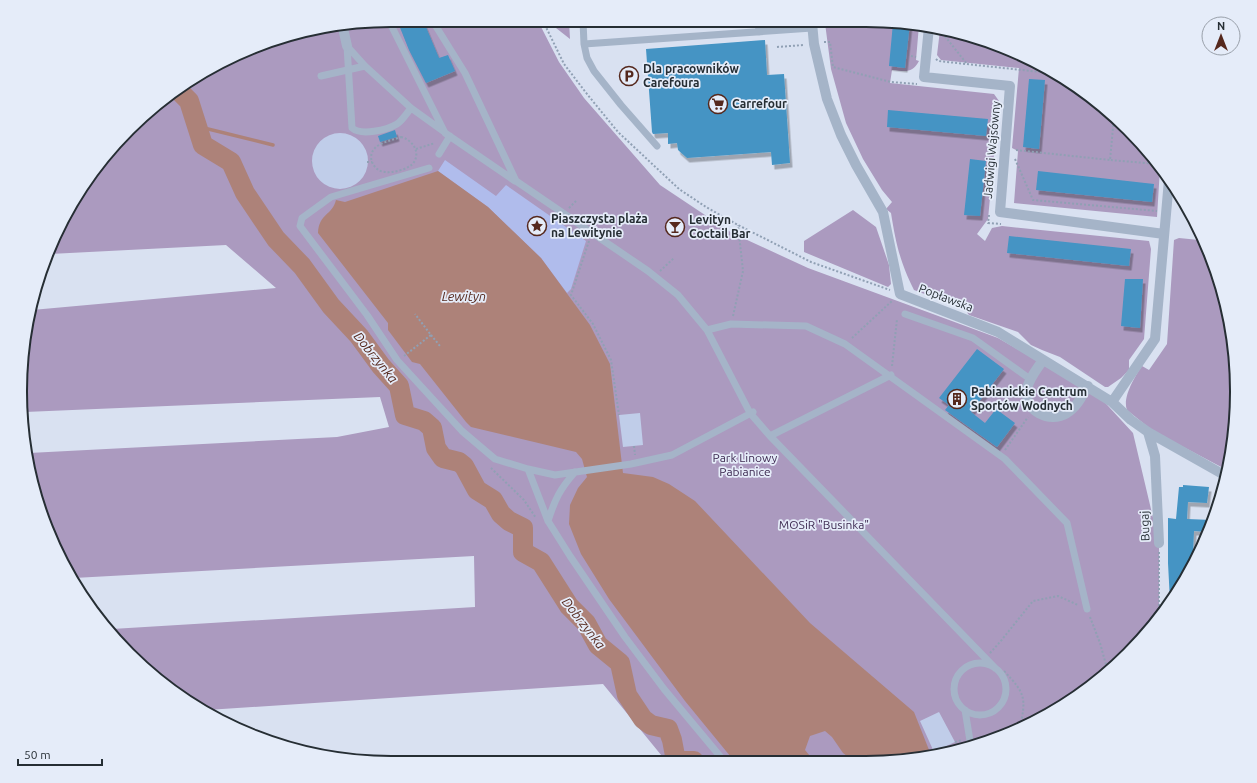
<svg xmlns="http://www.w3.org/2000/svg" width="1257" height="783" viewBox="0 0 1257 783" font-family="Ubuntu,sans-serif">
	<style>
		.green { fill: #ab9abf }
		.sand { fill: #b0bcec }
		.plaza { fill: #c0cde9 }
		.water { fill: #ad8279 }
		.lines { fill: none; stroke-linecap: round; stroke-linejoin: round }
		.stream { stroke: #ad8279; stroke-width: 3.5 }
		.river { stroke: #ad8279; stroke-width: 20 }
		.building { fill: #4494c4; filter: url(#shadow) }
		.path { stroke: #90a0b4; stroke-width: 2; stroke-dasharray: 2 2; stroke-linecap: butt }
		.lane { stroke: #a5b4c8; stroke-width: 7 }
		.street { stroke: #a5b4c8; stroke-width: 10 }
		.labels { text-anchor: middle; stroke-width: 3.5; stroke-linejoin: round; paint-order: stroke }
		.poi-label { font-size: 12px; font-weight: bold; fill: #262e34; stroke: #e5ecf9; text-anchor: start }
		.street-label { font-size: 12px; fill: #262e34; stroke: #e5ecf9 }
		.park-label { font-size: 12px; fill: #3e2b52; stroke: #e5ecf9 }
		.water-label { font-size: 13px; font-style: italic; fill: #55281d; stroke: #e5ecf9 }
		.rim { fill: none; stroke: #262e34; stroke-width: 2 }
	</style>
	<defs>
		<filter id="shadow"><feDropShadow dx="2.5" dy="4.5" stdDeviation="0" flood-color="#0004"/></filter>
	</defs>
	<rect width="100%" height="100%" fill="#d9e1f1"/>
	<path class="green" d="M392,20L538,21L559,62L584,98L660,185L732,233L808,268L998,338L1098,395L1133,433L1159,543V619L1110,671L1030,725L962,750L890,762L666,761L603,684L207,710L165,686L112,629L475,607L474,556L74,578L33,488L29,453L337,437L389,427L380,397L25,412L21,367L32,310L276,288L226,245L50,254L97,165L185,83L272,40Z
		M552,21H569L570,39L556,28Z
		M825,23H914L919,25L916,60L919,61C912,74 905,71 892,70L890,83L994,94L999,101L988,219L977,234L985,241L992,228L1002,226L1149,241L1151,249L1144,339L1129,360V370L1121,378L1108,387H1105L1060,357L1042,350L1031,345L1018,332L969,315L960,303L943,301L914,290C900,262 896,244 891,213L886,209L892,202L882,190L863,159L846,123L831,69Z
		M940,30L1007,48L1092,97L1145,147L1160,168L1157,217L1014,203L1018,151L1012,148L1019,68L941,60L937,55Z
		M853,210L876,227L889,265L891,284L888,287L804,252V241Z
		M1199,233L1217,272L1234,343L1236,416L1227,470L1153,431L1127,410C1122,398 1135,376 1142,366L1149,370L1167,344L1174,240L1179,238L1199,240Z"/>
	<path class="sand" d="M445,160L496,196L506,185L586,241L571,289L567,293L541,258L488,207L438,171Z"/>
	<path class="plaza" d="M312 161a28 28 0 1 1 56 0a28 28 0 1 1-56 0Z
		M640,413L643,445L623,447L619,415Z
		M939,712L955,742L934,752L920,721Z"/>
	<path class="water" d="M438,171L488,207L541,258L590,325L610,364L623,473L653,477L669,484L695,501L810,623L914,712L931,755L890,762H855L843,753L832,737L825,731L810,736L805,750L815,762H735L685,701L609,599L581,554L569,524L570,505L578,488L587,477L582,459L576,452L471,427L466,422L420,364L412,362L388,330V323L318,233C319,213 332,216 336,200L345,202Z"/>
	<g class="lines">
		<path class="stream" d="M196,126L273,145"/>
		<path class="river" d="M178,90L189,101L203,145L231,162L245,193L276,239L302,266L331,306L359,336L381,366L399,386L405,415L424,421L432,428L436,448L443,458L459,462L464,466L477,490L493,500L501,514L509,521L523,528V552L541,562L569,606L586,623L598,645L620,663L627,695L643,719L651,725L668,729L672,740L676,761H694"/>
	</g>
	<path class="building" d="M397,20H423L439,58L448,55L455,71L426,83L409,50Z
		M893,23H910L905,68L889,66Z
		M765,40L767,75L784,74L790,163L772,165L771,152L687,158L678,150L677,143L668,144V133L653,134L652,132L646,49Z
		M1029,79L1045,80L1039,149L1023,147Z
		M888,110L988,119L986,136L887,127Z
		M395,130L397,137L380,142L378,136Z
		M970,159L986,161L980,216L964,215Z
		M1038,171L1154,184L1152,202L1036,190Z
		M1009,236L1131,249L1129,266L1007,253Z
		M1125,279H1143L1140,328L1121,326Z
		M977,349L1004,369L971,412L985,423L996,409L1015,423L997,447L945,410L949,405L939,398Z
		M1183,485L1209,487L1207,503L1188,502L1187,519L1212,520L1208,532L1194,531L1193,553H1200L1170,601L1168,563V518L1176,519L1179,487H1183Z"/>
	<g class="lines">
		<path class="path" d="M543,21L564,64L587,94L618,132L679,189L706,207L738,225L811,262L890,290
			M940,30L967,64
			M824,42H830L833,67L891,82L917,84
			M777,47L804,45
			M911,56L916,57
			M936,59L938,61L1050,73
			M1114,117L1110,160L1157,164
			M401,137C411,139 421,151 414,162C410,169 393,173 386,172C374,172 366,157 375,148C381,142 393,140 401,137Z
			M416,149L435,143
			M1016,150L1110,160
			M1015,159L1033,200L1157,211
			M367,162H372
			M569,208L576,201
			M989,215L988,223L1001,224
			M589,241L571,295L593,324L611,360L619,415
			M660,271L674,258
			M733,316L743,271L738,225
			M431,335L440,346
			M852,338L893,300
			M404,356L431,335L415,314
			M892,366L897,319
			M634,446L635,455
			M1005,450L1028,417
			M491,468L524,500L536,518
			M1159,552V619
			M1090,617L1100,643L1108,672
			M990,653L1000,642L1033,601L1058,596L1078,605
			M1004,671C1026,694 1026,698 1020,728
			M955,742L962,740"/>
		<path class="lane" d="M432,20L465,73L516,181L648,271L678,295L707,330L750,413L770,436L995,668
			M583,21L584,44L812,28
			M758,22L759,32
			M392,27L445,133L515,181
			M584,44L587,58L594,71L621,105L657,146
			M347,46L365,66L411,108C407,113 402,121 397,124C387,130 361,136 352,128Z
			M321,76L365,66
			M411,108L443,131
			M439,154L450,136
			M429,168L331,197L302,218L300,226L367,315L397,360L462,431L495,459L528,469L548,521L570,556L625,637L664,689L724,761
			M905,314L973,338L1030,379
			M707,330L731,324L806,326L845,344L1005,459L1067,523L1087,609
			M770,436L891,375
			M528,469L555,475L631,464L672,455L753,412
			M548,521C555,499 560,489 575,472
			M954 689a26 26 0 1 1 52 0a26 26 0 1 1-52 0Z
			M965,710L971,747"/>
		<path class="street" d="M812,23L814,44L827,99L841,135L856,165L883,212L900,294L998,332L1112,402L1131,420L1148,432L1226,476
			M929,27L924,77L1010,86L1000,212L1164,234
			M343,28L347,46
			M1043,360C1037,369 1029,378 1027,389C1023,411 1050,424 1067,413C1077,407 1082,396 1088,386
			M1112,402L1155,339L1169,180
			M1148,432L1155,456L1159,543"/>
	</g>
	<defs>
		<symbol id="parking-ring" viewBox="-11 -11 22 22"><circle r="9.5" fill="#e5ecf9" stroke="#55281d" stroke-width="1.5"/><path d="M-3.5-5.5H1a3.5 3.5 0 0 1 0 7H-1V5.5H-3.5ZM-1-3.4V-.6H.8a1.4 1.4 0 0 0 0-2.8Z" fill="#55281d"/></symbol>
		<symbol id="supermarket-ring" viewBox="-11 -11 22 22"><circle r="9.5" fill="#e5ecf9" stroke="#55281d" stroke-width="1.5"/><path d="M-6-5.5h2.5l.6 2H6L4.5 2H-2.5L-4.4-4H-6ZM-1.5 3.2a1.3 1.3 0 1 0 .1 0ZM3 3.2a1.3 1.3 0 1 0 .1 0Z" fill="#55281d"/></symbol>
		<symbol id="sight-ring" viewBox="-11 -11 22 22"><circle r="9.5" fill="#e5ecf9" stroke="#55281d" stroke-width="1.5"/><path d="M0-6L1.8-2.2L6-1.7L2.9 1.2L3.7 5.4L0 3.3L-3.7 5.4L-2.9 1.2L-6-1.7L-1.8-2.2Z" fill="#55281d"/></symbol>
		<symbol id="bar-ring" viewBox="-11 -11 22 22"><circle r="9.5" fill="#e5ecf9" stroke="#55281d" stroke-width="1.5"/><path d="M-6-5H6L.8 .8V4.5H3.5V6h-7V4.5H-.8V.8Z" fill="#55281d"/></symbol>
		<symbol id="building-ring" viewBox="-11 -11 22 22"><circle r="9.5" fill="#e5ecf9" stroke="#55281d" stroke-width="1.5"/><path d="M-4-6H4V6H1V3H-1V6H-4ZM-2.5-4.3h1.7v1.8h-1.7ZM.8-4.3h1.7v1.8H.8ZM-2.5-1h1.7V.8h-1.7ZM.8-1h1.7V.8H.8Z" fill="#55281d"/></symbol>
	</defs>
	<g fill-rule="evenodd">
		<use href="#parking-ring" x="618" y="65" width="22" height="22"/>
		<use href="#supermarket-ring" x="707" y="93" width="22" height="22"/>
		<use href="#sight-ring" x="526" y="215" width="22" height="22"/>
		<use href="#bar-ring" x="664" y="216" width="22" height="22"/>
		<use href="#building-ring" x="946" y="388" width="22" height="22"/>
	</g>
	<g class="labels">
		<g class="poi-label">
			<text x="643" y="73">Dla pracowników<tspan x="643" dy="14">Carefoura</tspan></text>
			<text x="732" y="108">Carrefour</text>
			<text x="551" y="223">Piaszczysta plaża<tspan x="551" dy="14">na Lewitynie</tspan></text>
			<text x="689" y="224">Levityn<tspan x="689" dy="14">Coctail Bar</tspan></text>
			<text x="971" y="396">Pabianickie Centrum<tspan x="971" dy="14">Sportów Wodnych</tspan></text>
		</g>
		<g class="street-label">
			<text transform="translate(992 150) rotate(-85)" y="4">Jadwigi Wajsówny</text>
			<text transform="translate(946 298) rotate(21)" y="4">Popławska</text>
			<text transform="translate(1145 526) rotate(-92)" y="4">Bugaj</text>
		</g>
		<g class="park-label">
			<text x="745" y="462">Park Linowy<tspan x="745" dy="14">Pabianice</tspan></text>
			<text x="824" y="529">MOSiR "Businka"</text>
		</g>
		<g class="water-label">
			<text x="464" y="301">Lewityn</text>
			<text transform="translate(376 357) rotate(51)" y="5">Dobrzynka</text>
			<text transform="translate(584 623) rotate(52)" y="5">Dobrzynka</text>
		</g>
	</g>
	<path d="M0 0H1257V783H0ZM391 27H866A364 364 0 0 1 1230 391V392A364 364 0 0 1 866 756H391A364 364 0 0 1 27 392V391A364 364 0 0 1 391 27Z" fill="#e5ecf9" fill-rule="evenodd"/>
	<path class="rim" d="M391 27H866A364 364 0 0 1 1230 391V392A364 364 0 0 1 866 756H391A364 364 0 0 1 27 392V391A364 364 0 0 1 391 27Z"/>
	<g transform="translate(1221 36)"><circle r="19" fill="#e5ecf9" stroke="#99a0aa"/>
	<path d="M0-3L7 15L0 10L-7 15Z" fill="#55281d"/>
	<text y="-6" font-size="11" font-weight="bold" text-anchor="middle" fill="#262e34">N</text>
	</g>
	<path d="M18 759v6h84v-6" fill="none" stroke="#262e34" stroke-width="2"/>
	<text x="24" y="759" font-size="12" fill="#262e34" stroke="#e5ecf9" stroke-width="3" paint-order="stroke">50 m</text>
</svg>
